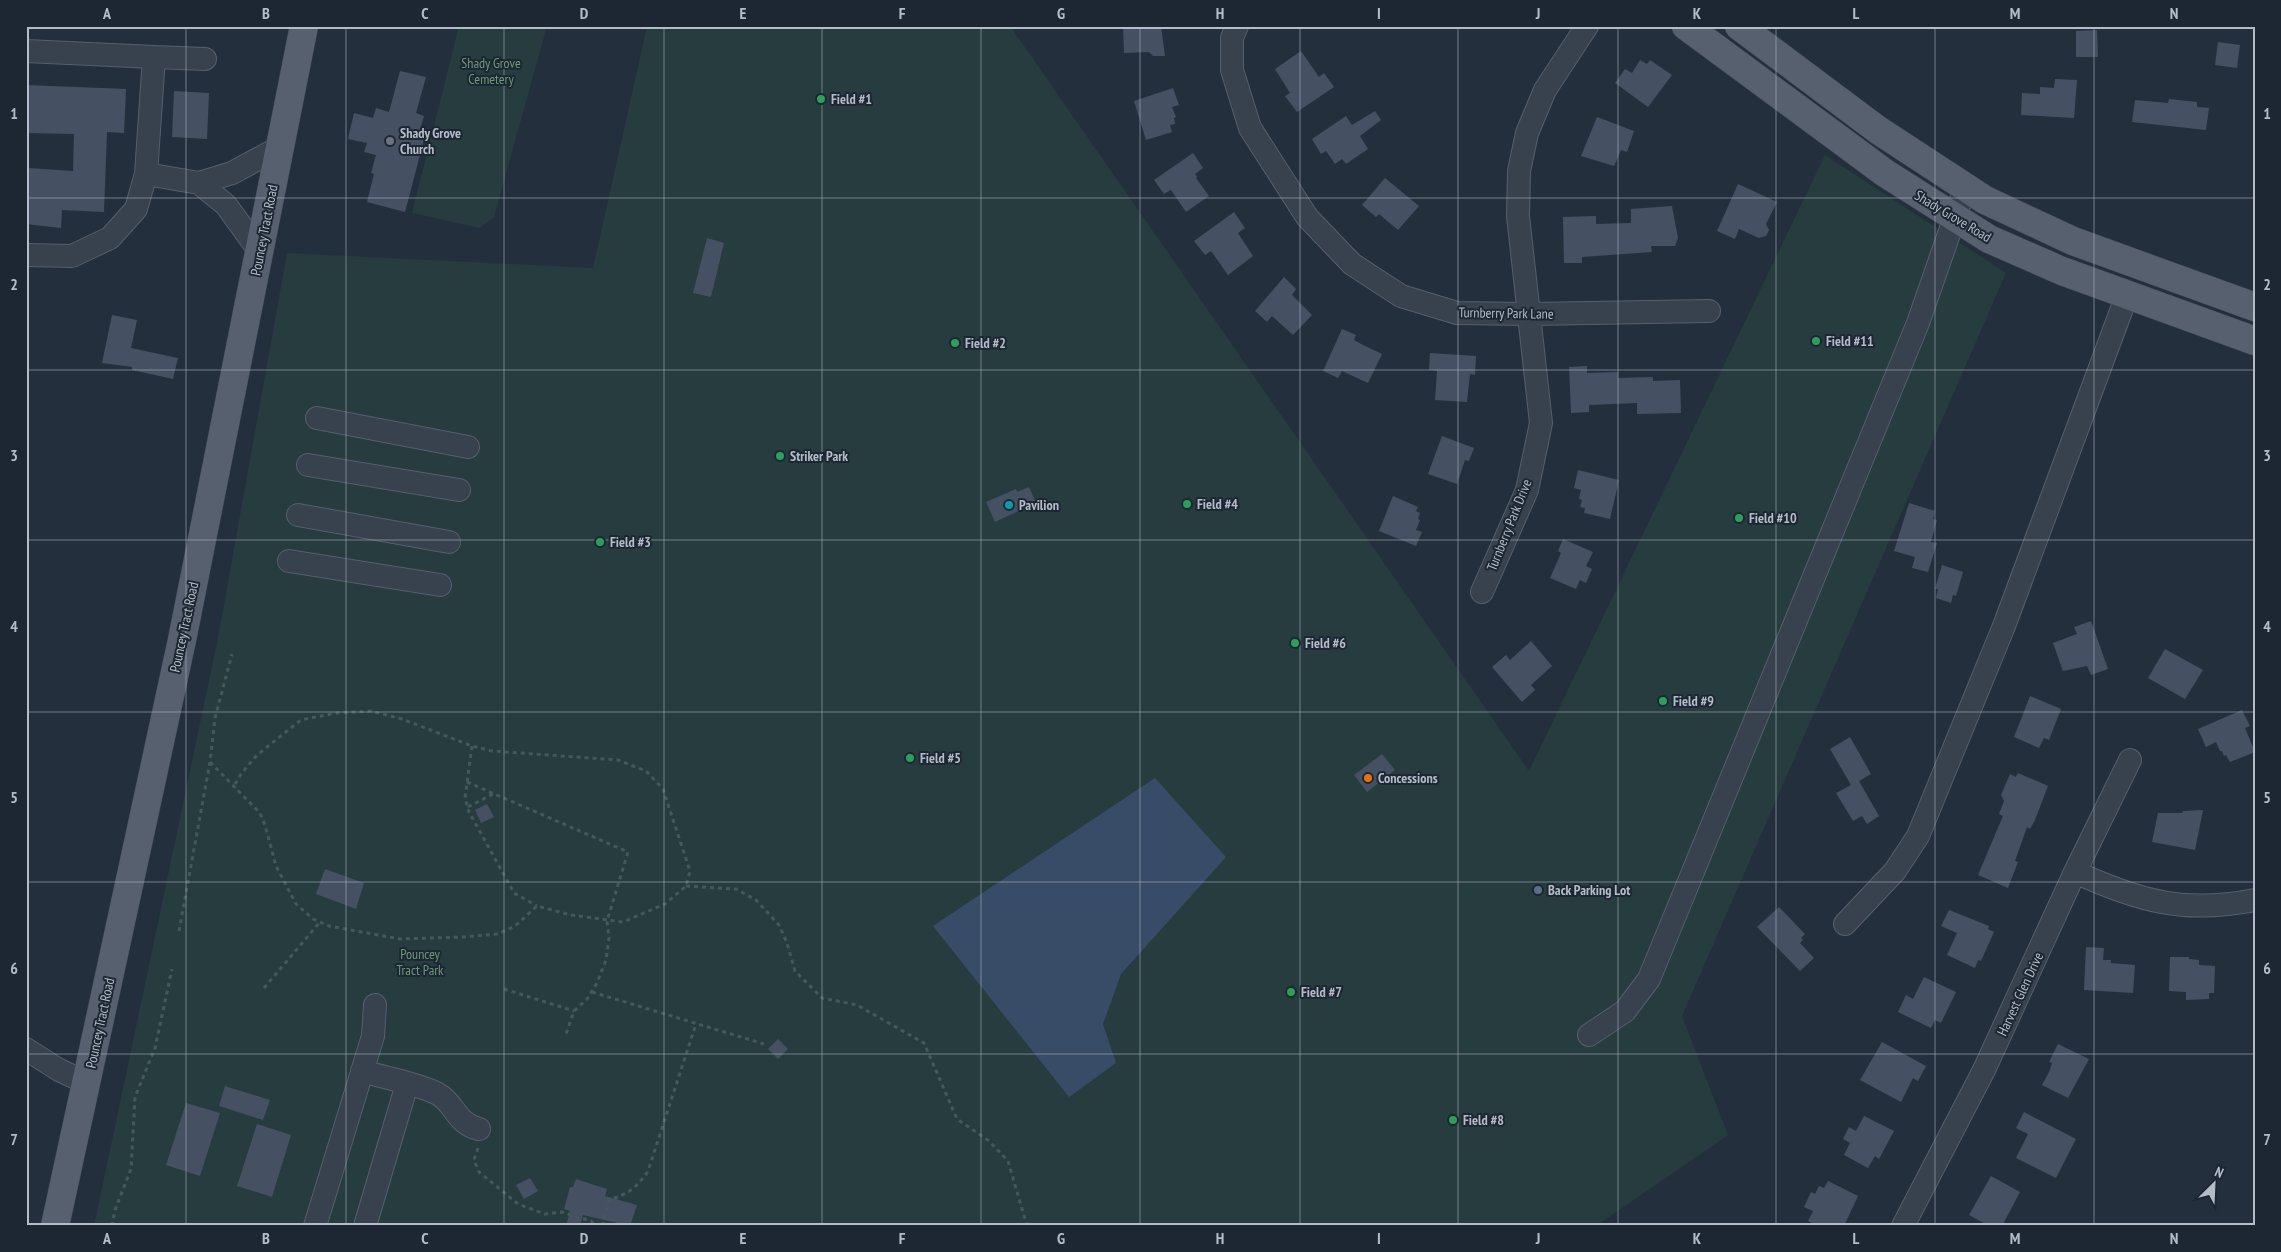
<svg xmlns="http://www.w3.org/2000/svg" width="2281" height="1252" viewBox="0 0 2281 1252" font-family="'PT Sans Narrow',sans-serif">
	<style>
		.green { fill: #263c3f }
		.water { fill: #394c67 }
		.building { fill: #455162 }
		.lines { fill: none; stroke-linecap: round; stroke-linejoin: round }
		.minor-casing { stroke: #565f6c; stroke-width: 24 }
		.major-casing { stroke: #414a57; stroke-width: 29 }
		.path { stroke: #44595c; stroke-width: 3; stroke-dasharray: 4 4; stroke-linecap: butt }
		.minor { stroke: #38414e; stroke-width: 22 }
		.major { stroke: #56606e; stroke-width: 28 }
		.grid { fill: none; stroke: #b4bcc9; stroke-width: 1; stroke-opacity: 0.55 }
		.leisure-dot { fill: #2e9e5b; stroke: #1d2633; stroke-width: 2 }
		.worship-dot { fill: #6b7280; stroke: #1d2633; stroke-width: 2 }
		.culture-dot { fill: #0f9aa8; stroke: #1d2633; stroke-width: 2 }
		.food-dot { fill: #e8710a; stroke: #1d2633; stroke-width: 2 }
		.service-dot { fill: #5c6f8a; stroke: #1d2633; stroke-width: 2 }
		.labels { text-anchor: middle; stroke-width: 4; stroke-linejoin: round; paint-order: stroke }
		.park-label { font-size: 14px; fill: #6b9a76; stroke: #1d2633 }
		.poi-label { font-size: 14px; font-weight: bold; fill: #b4bcc9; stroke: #1d2633; text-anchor: start }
		.street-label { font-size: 14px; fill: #b4bcc9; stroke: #1d2633 }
		.neatline { fill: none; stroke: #b4bcc9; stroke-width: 2 }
		.grid-label { font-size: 16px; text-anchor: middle; font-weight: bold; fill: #b4bcc9 }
	</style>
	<rect width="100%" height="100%" fill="#242f3e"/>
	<path class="green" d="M459,26H547L494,217L480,228L412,213Z
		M647,26H1010L1529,771L1825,155L2006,273L1682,1016L1728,1135L1596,1226H94L218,638L287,253L593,268Z"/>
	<path class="water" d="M1155,778L1226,857L1121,974L1103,1024L1116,1063L1069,1097L933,926Z"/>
	<path class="building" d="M1123,26H1161L1165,56H1153L1149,52L1124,53Z
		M2097,30L2098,57H2076V31Z
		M2218,42L2240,45L2237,68L2215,65Z
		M1301,51L1319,77L1324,73L1334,87L1297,112L1285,96L1290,93L1275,69Z
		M1640,60L1647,64L1650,60L1672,75L1648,107L1615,83L1625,69L1632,73Z
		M400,71L426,77L416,113L424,116L420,130L426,132L405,212L367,202L374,174L371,173L376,155L364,152L367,143L348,139L354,113L373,118L376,108L389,112Z
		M2055,79L2077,80L2074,118L2021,115L2022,93L2040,94V87L2054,88Z
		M26,85L126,89L124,133L107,132L104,212L62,210L61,228L26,224L28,168L73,171L74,134L26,133Z
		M1173,88L1179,105L1172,107L1176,117L1174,118L1175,124L1170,125L1172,132L1146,140L1134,101Z
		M174,91L209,93L207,139L172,137Z
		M2169,99L2197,102V107L2209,108L2206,130L2132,122L2135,100L2168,103Z
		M1375,111L1381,120L1360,136L1368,149L1346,164L1342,159L1335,164L1326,151L1321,154L1312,139L1346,116L1352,125Z
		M1597,117L1634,131L1627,152L1621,150L1614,166L1581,156Z
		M1193,153L1203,168L1195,174L1197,177L1196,178L1209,196L1186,212L1171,190L1164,194L1154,180Z
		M1385,178L1419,206L1398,230L1379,214L1376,217L1362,205Z
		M1738,184L1777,202L1766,224L1769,230L1766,236L1759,238L1739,229L1735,239L1717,231Z
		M1672,206L1678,238L1675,246H1651L1652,252L1582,257V263H1564L1563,217L1596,216V224L1631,223V209Z
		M1234,212L1245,228L1238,233L1253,256L1228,275L1211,251L1205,255L1194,241Z
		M707,238L724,243L711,297L693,293Z
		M1284,277L1296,289L1292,295L1312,315L1293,335L1272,316L1267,322L1255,311Z
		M112,315L137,320L131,348L178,358L173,379L132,370V367L102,363Z
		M1342,329L1356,335L1354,340L1361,344L1382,354L1368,383L1342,371L1338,378L1323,371Z
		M1430,353L1476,356L1475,375L1470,374L1467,402L1435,400L1437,371L1429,370Z
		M1587,366V373L1618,372V378L1653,377V381L1680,380L1681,413L1637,414V403L1589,405V412L1571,413L1569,367Z
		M1442,436L1474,448L1469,461L1465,460L1457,484L1428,474Z
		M1578,470L1619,480L1610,519L1584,513L1585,508L1580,507L1582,500L1579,499L1581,490L1574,488Z
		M1029,487L1036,503L995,522L986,502L1016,489L1017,492Z
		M1393,496L1418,507L1416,511L1420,513L1418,519L1420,520L1416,530L1422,532L1416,546L1379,531Z
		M1909,503L1935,511L1933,519L1937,520L1931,542L1937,543L1928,572L1912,568L1915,557L1894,551Z
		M1563,539L1593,552L1586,566L1592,569L1586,583L1580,580L1576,589L1550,578L1561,553L1558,551Z
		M1942,565L1963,572L1956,596L1953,595L1951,603L1936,598L1938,589H1935Z
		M2091,621L2108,669L2091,675L2087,666L2063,671L2053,643L2077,634L2074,627Z
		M1531,641L1552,666L1531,685L1535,690L1522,702L1492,667L1506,655L1510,660Z
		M2165,649L2203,670L2185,699L2148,678Z
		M2030,696L2061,709L2049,740L2044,738L2039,748L2014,737Z
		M2242,710L2250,726L2245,728L2255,752L2230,762L2226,755L2224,756L2222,751H2220L2216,742L2206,747L2198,729Z
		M1850,737L1871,774L1859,781L1879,816L1867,824L1862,816L1853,821L1836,793L1851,785L1830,749Z
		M1382,754L1395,770L1367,792L1354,775Z
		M2018,773L2048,786L2035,820L2030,829L2027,827L2015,861L2018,862L2008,888L1978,875L2003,816L1999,814L2004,801L2001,795L2010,774L2016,777Z
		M487,804L494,817L481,823L475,810Z
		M2203,810L2195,850L2152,842L2158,813H2182L2183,811Z
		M325,869L364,883L356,909L316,894Z
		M1779,907L1805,934L1801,938L1803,940L1800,943L1814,958L1800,971L1757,927Z
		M1949,910L1989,926L1988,929L1994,932L1981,961L1978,960L1975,968L1947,955L1957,933L1941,926Z
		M2086,947L2104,948L2103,960H2111V963L2135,965L2133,993L2084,990Z
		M2170,957H2189V959L2199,960V965L2215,966L2214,993H2209V999L2186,1000V992L2169,991Z
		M1924,977L1956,992L1941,1023L1935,1020L1931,1028L1898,1012L1906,995L1913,999Z
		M778,1039L788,1049L778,1059L768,1049Z
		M1882,1042L1926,1066L1918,1081L1913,1078L1901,1102L1860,1080Z
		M2058,1044L2089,1059L2068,1098L2042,1085L2049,1072L2052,1063L2049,1062Z
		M225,1086L270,1100L263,1120L219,1106Z
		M186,1103L220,1113L200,1176L166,1165Z
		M2024,1112L2076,1139L2056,1178L2016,1158L2028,1134L2016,1128Z
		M1864,1116L1894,1131L1879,1159L1875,1156L1868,1168L1844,1155L1850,1143L1843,1139L1849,1127L1856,1131Z
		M257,1124L291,1135L272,1197L237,1186Z
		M1991,1176L2020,1192L2002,1226H1989L1969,1215Z
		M530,1178L538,1191L524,1199L516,1185Z
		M576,1179L607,1189L605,1196L637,1205L630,1226L583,1215L580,1226H566L570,1211L564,1209L570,1187H573Z
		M1828,1181L1858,1196L1844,1226H1818L1808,1221L1813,1211L1804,1207L1811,1192L1815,1194L1819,1186L1824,1188Z"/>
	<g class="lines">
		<defs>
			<path id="minor" d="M1237,26L1232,38V70L1250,128L1307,217L1352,264L1401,296L1457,313L1530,314L1709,311
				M26,51L154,57L146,174L199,183L232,173L280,147
				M154,57L205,59
				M199,183L226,205L260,252
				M26,255L72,256L110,238L136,209L146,174
				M317,418L468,447
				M308,465L459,490
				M298,515L449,542
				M289,561L440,585
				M1482,592L1527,490L1541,423L1518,216L1519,171L1527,133L1545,90L1587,26
				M2075,872C2139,901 2184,914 2255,900
				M1845,924L1895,871L1918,836L2004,626L2127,295
				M1589,1035L1625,1011L1649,979L1918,323L1965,188
				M26,1049L59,1070L87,1083
				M362,1071C385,1078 417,1083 438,1094C456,1104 455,1123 479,1129
				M315,1226L373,1036L375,1005
				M365,1226L407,1084
				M1903,1226L1984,1070L2075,872L2130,760"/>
			<path id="major" d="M1686,26L1885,173L1989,239L2062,271L2255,341
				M1739,26L1878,130L1985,200L2073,241L2255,307
				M55,1226L182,640L304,26"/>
		</defs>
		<use href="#minor" class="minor-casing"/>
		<use href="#major" class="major-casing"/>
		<path class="path" d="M472,746L465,798L469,812L514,893L537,906
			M210,762L260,813L265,825L276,866L296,904L313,919L329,926L400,939L462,937L498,934L515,926L537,906L571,915L623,922L665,904L686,886L690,871L663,789L646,771L618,760L492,751L472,746L402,719L371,711L336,713L301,720L257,755L241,774L234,786
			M467,782L628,852L607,921L609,938L606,960L597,983L587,999L574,1011L565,1037
			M468,807L493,794
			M686,886L736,889L756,900L779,925L787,943L795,971L822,998L857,1005L924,1043L957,1119L989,1141L1008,1161L1027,1226
			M179,931L210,762L215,718L232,654
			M264,988L320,922
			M504,989L574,1011
			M592,992L764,1044
			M478,1148L474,1160L479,1172L518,1204L545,1214L562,1212L591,1221L596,1226
			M112,1226L115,1210L131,1169L135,1097L155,1048L172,969
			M602,1226L610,1199C628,1195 638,1186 648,1171L696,1024"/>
		<use href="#minor" class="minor"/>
		<use href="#major" class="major"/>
	</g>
	<path class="grid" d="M186,26V1226M346,26V1226M504,26V1226M664,26V1226M822,26V1226M981,26V1226M1140,26V1226M1300,26V1226M1458,26V1226M1618,26V1226M1776,26V1226M1935,26V1226M2094,26V1226M26,198H2255M26,370H2255M26,540H2255M26,712H2255M26,882H2255M26,1054H2255"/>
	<g class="leisure-dot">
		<circle cx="821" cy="99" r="5"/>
		<circle cx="1816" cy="341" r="5"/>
		<circle cx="955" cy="343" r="5"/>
		<circle cx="780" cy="456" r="5"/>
		<circle cx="1187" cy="504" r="5"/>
		<circle cx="1739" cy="518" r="5"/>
		<circle cx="600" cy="542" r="5"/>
		<circle cx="1295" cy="643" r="5"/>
		<circle cx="1663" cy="701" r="5"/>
		<circle cx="910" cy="758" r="5"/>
		<circle cx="1291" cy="992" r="5"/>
		<circle cx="1453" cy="1120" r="5"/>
	</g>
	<circle class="worship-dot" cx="390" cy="141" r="5"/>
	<circle class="culture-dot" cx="1009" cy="505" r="5"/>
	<circle class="food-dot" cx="1368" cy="778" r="5"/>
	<circle class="service-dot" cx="1538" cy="890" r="5"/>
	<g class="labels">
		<g class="park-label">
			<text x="491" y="68">Shady Grove<tspan x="491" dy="16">Cemetery</tspan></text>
			<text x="420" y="959">Pouncey<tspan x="420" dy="16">Tract Park</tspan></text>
		</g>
		<g class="poi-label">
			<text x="831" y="104">Field #1</text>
			<text x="400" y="138">Shady Grove<tspan x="400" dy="16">Church</tspan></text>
			<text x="1826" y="346">Field #11</text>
			<text x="965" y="348">Field #2</text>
			<text x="790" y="461">Striker Park</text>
			<text x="1197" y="509">Field #4</text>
			<text x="1019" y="510">Pavilion</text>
			<text x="1749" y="523">Field #10</text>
			<text x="610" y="547">Field #3</text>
			<text x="1305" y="648">Field #6</text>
			<text x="1673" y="706">Field #9</text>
			<text x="920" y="763">Field #5</text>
			<text x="1378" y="783">Concessions</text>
			<text x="1548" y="895">Back Parking Lot</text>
			<text x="1301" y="997">Field #7</text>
			<text x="1463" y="1125">Field #8</text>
		</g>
		<g class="street-label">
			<text transform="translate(1953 216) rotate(31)" y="5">Shady Grove Road</text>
			<text transform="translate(264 230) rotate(-79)" y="5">Pouncey Tract Road</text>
			<text transform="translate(1506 313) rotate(1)" y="5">Turnberry Park Lane</text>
			<text transform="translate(1509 525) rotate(-68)" y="5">Turnberry Park Drive</text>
			<text transform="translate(184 627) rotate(-78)" y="5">Pouncey Tract Road</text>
			<text transform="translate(2020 994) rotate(-65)" y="5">Harvest Glen Drive</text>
			<text transform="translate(100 1023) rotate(-78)" y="5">Pouncey Tract Road</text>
		</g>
	</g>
	<rect width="2281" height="1252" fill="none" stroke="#1d2633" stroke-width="55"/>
	<g transform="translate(2214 1184) rotate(24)" stroke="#1d2633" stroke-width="4" paint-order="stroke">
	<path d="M0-4L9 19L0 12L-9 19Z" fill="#b4bcc9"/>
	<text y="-8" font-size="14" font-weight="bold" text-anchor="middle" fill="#b4bcc9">N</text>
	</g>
	<rect x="28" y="28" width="2226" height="1196" class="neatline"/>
	<g class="grid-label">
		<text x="107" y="19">A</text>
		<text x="266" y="19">B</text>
		<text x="425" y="19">C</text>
		<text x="584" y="19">D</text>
		<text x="743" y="19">E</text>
		<text x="902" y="19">F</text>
		<text x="1061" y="19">G</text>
		<text x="1220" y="19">H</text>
		<text x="1379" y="19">I</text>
		<text x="1538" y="19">J</text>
		<text x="1697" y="19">K</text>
		<text x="1856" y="19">L</text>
		<text x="2015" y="19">M</text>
		<text x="2174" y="19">N</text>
		<text x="14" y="119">1</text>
		<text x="2267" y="119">1</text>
		<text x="14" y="290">2</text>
		<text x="2267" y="290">2</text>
		<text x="14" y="461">3</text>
		<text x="2267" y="461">3</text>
		<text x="14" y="632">4</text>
		<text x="2267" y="632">4</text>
		<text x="14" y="803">5</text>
		<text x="2267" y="803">5</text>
		<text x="14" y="974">6</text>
		<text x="2267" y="974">6</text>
		<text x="14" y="1145">7</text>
		<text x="2267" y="1145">7</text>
		<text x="107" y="1244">A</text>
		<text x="266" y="1244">B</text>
		<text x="425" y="1244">C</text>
		<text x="584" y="1244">D</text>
		<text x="743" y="1244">E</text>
		<text x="902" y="1244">F</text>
		<text x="1061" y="1244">G</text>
		<text x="1220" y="1244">H</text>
		<text x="1379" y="1244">I</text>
		<text x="1538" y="1244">J</text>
		<text x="1697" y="1244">K</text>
		<text x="1856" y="1244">L</text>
		<text x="2015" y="1244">M</text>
		<text x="2174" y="1244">N</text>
	</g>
</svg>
